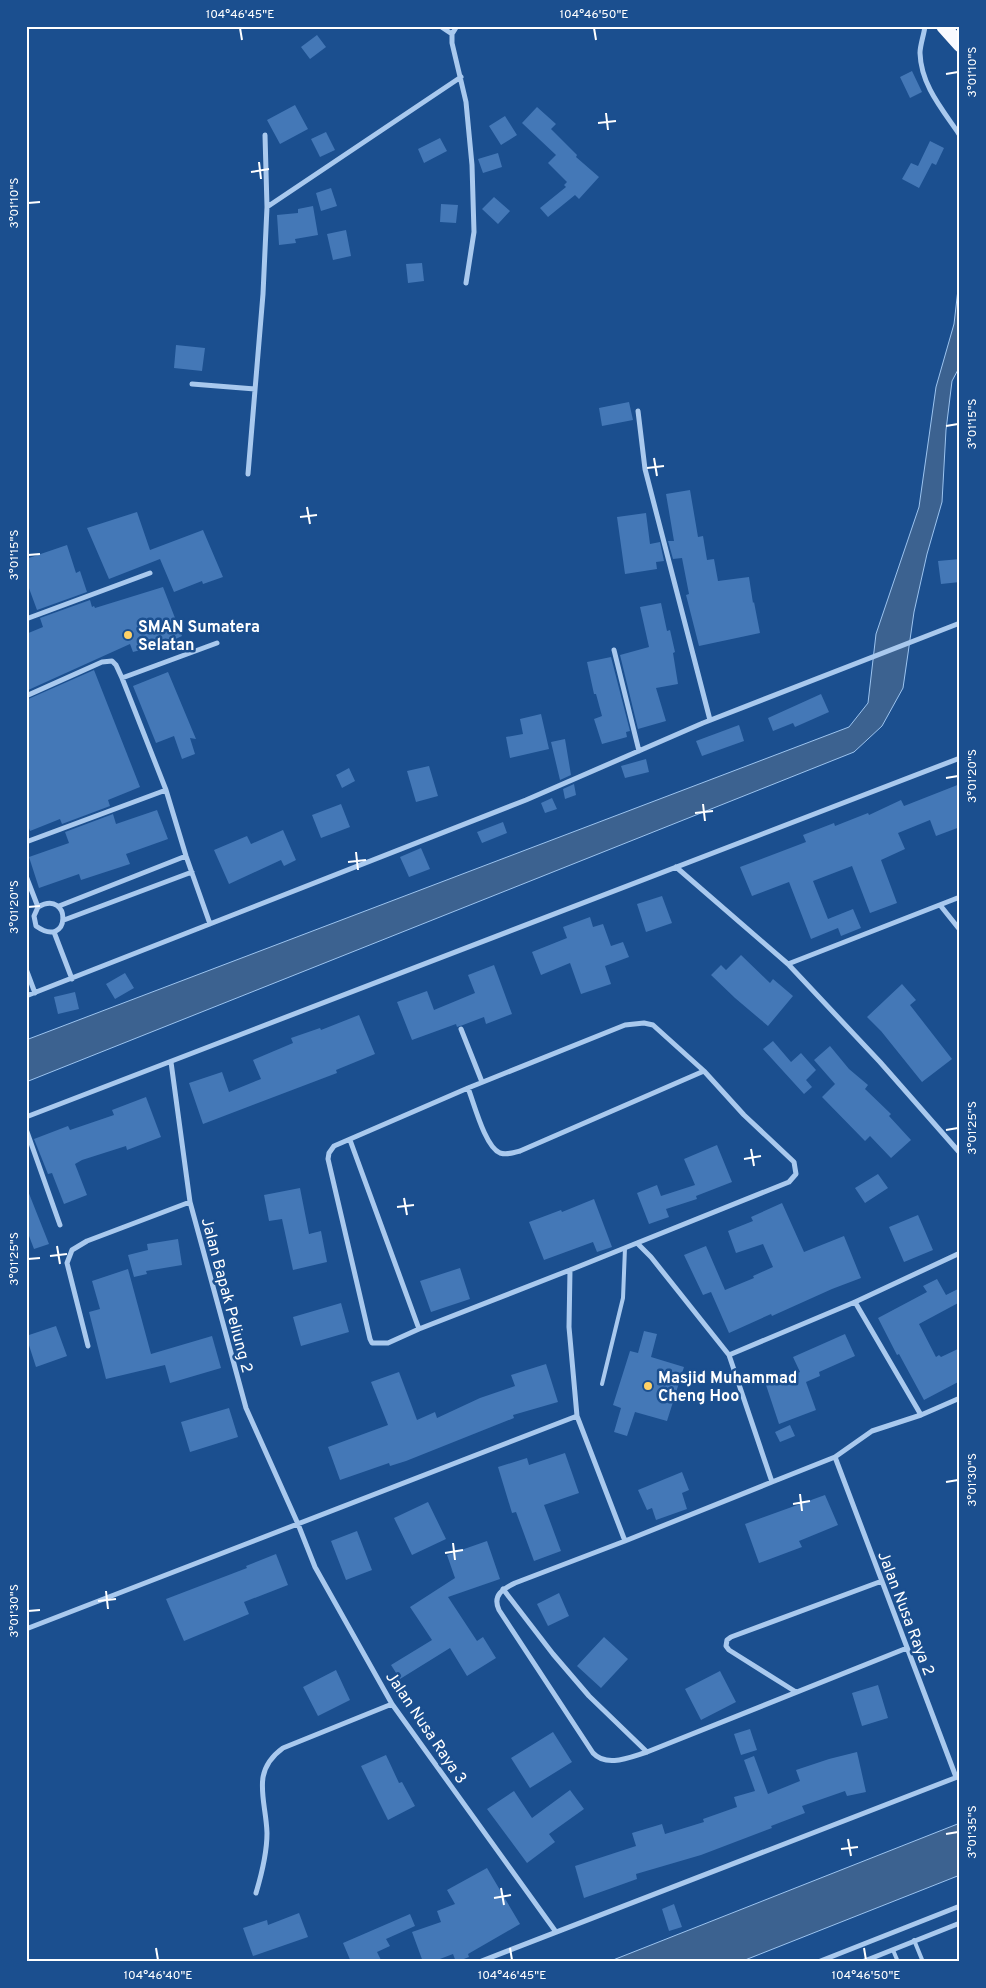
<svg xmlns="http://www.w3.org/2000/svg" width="986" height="1988" viewBox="0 0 986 1988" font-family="Overpass,sans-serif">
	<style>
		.water { fill: #3c6290; stroke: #9cc4f0 }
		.building { fill: #4478b7 }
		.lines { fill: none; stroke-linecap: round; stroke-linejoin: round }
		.service { stroke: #a9c9ee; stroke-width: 4 }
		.minor { stroke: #a9c9ee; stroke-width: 5 }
		.trunk { stroke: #f8faff; stroke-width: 14 }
		.tram { stroke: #fff; stroke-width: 1 }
		.ticks { fill: none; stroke: #fff; stroke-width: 2 }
		.poi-dot { fill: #ffd166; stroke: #1b4f8f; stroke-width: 2 }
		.labels { text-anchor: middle; stroke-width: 5; stroke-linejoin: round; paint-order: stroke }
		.poi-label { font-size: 16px; font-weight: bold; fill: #fff; stroke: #1b4f8f; text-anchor: start }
		.street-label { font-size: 16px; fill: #fff; stroke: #1b4f8f }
		.neatline { fill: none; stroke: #fff; stroke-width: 2 }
		.ticks-label { font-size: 12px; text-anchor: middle; fill: #fff }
	</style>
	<rect width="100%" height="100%" fill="#1b4f8f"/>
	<path class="water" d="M960,272V366L952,381L946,430L942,502L927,554L914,612L903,688L882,726L854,752L26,1082V1040L849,727L868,703L876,634L919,507L936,387L954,324Z
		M960,1823V1875L740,1962H608Z"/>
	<path class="building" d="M317,35L326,47L310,59L301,47Z
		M912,71L922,92L910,98L900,77Z
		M295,105L308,129L280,144L267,120Z
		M537,107L556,124L551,129L577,155L576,157L599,177L579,199L575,195L548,217L540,208L566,187L564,185L567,182L548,163L556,155L522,123Z
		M505,116L517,135L501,145L489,126Z
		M326,132L335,150L320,157L311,139Z
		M440,138L447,151L424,163L418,149Z
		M930,141L944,148L936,165L932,163L919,188L902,179L911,163L918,166Z
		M498,153L502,167L483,173L478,159Z
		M331,188L337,206L321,211L316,193Z
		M494,197L510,211L498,224L482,209Z
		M441,204L458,205L456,223L440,222Z
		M313,206L318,235L295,239L296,243L279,245L277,215L298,213V209Z
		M346,230L351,256L333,260L327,234Z
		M422,263L424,281L408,283L406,264Z
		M176,345L205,348L202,371L174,368Z
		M629,402L633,420L602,426L599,408Z
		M690,490L698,537L703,536L707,560L714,559L718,581L749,577L753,603L754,602L760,633L699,646L686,595L689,594L682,558L673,559L668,541H674L666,494Z
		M137,512L150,550L203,530L223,577L203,584L202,581L174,592L160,559L109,579L87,528Z
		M646,513L650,544L660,542L664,561L656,562L657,569L625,574L617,517Z
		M67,545L76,573L80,571L87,592L37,610L26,580V559Z
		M960,559V582L941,584L938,561Z
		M163,587L182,636L167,643L133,652L130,644L26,691V634L43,627L40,618L90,600L92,607L94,606L95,608Z
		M661,603L667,631L670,630L675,652L673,653L678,684L656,688L666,721L638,729L620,655L649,647L640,607Z
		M611,657L630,731L626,732L627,737L602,744L594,719L602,716L596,694H594L587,662Z
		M94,670L140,787L108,800L110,806L62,824L60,819L30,831L26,820V700Z
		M168,672L196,739L190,738L195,754L182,759L174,736L156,743L133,686Z
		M821,694L829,712L795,727L793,723L773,731L768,718Z
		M541,714L549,749L510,758L506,737L523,734L520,719Z
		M739,725L744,741L702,756L696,741Z
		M565,739L571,775L560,780L551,742Z
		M646,759L649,772L625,778L621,766Z
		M429,766L438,796L416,802L407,771Z
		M349,768L355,781L342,788L336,775Z
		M574,784L576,795L565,799L563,789Z
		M960,784V827L936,836L930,820L898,833L905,849L881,860L897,903L870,913L852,866L813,881L828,919L853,909L861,928L841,936L838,928L811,939L789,882L752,896L740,867L806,842L803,835L834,823L835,826L868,813L869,815L901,800L904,806Z
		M552,798L557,809L545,813L541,803Z
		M341,804L350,827L321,838L312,815Z
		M157,810L168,839L126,854L130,864L81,880L79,874L39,888L29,857L69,843L65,832L113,814L116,824Z
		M503,822L507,833L482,843L477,832Z
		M283,830L296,860L284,866L281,860L229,884L214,850L247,836L251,844Z
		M421,848L430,869L409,877L400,857Z
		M662,896L672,923L646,932L637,904Z
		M590,917L593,927L603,924L611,946L623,942L629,957L605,966L611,984L581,994L570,963L541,975L532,952L567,938L563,927Z
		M741,955L770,983L773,979L793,996L768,1026L735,998L711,975L721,965L726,970Z
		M494,965L512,1014L486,1024L484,1017L463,1025L457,1027L456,1024L412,1040L397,1002L427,991L434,1010L475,993L468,975Z
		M125,973L134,988L115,999L106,984Z
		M902,984L916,1000L910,1005L952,1059L922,1082L881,1031L867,1017Z
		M75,992L79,1009L58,1014L54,997Z
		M359,1015L375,1054L336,1070L337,1073L203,1124L189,1083L222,1072L229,1092L261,1079L253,1060L293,1043L291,1038L320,1028L321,1030Z
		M773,1041L791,1062L801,1053L816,1070L806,1080L812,1087L804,1094L763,1049Z
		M830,1046L849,1069L868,1085L865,1089L891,1114L889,1116L911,1140L891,1158L870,1136L865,1141L822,1097L835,1084L814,1060Z
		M146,1097L161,1137L127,1150L126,1146L82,1160L75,1164L87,1195L64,1204L52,1173L48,1174L34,1139L68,1126L70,1130L114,1115L112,1110Z
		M717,1145L732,1182L696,1196L697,1199L666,1209L669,1217L649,1224L637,1193L657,1185L661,1196L695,1185L684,1159Z
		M878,1174L888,1188L865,1203L855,1188Z
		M26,1186L49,1244L34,1249L26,1228Z
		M300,1188L309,1234L321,1231L327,1262L293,1270L282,1219L269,1221L264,1195Z
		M594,1199L612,1247L597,1252L593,1242L544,1260L529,1222L561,1210L562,1212Z
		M782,1203L804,1252L844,1236L861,1278L832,1289L772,1316L771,1314L729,1333L711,1292L703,1295L684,1255L706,1246L725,1290L754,1278L753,1276L773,1267L763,1244L736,1253L728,1231L753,1221L751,1217Z
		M918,1215L933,1250L904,1262L889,1227Z
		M178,1239L182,1265L146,1271L147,1274L134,1277L128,1255L148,1250L147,1244Z
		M460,1268L470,1299L431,1312L420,1281Z
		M128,1269L151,1354L212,1336L221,1368L170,1383L165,1365L106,1379L89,1312L100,1309L92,1281Z
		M937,1279L946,1295L960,1288V1302L919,1324L936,1357L939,1355L941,1357L960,1348V1381L924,1400L899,1354L897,1355L878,1318L927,1292L923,1286Z
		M341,1303L349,1332L301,1346L293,1317Z
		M56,1326L67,1356L36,1367L26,1336Z
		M644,1331L657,1334L651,1357L684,1367L667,1421L635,1412L627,1436L614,1432L621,1408L613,1405L630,1351L638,1353Z
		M845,1334L855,1356L819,1372L820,1376L806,1382L816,1410L779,1424L766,1385L800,1372L793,1357Z
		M546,1364L558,1402L513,1415L514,1418L406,1461L390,1466L389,1463L340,1480L328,1447L388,1425L371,1382L399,1372L417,1420L435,1412L437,1418L480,1398L515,1386L511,1375Z
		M229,1408L238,1437L190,1452L181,1422Z
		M790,1425L795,1436L780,1442L775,1432Z
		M565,1453L579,1493L544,1505L561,1551L534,1561L516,1512L512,1513L498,1467L527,1458L529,1465Z
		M682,1472L689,1490L682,1493L687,1509L656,1520L652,1508L647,1510L638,1490Z
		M825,1495L838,1525L799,1541L802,1547L759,1563L745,1524Z
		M428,1502L446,1539L412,1555L394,1518Z
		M357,1531L372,1570L346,1580L331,1541Z
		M487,1541L500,1579L448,1597L477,1641L483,1637L496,1658L467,1676L450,1648L400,1679L391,1665L432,1640L410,1607L455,1578L447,1555Z
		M276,1554L288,1585L244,1602L249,1614L184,1641L166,1599L247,1568L246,1566Z
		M559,1593L569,1616L548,1626L537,1604Z
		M604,1637L628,1659L601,1688L577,1666Z
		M336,1670L350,1700L318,1716L303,1687Z
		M720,1671L736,1702L701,1720L685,1689Z
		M878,1685L888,1718L862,1726L852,1693Z
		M750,1729L757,1750L741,1755L734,1734Z
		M553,1732L572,1762L530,1788L511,1758Z
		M857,1752L866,1792L847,1796L845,1791L802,1806L805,1813L771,1826L772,1828L701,1855L636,1874L637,1879L584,1898L575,1866L636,1846L632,1833L662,1824L665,1834L704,1822L703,1819L737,1807L734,1797L755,1791L744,1760L754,1756L768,1794L800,1781L796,1770L829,1759Z
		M386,1755L399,1783L402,1782L415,1806L388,1820L361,1766Z
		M570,1790L584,1809L549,1834L555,1842L527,1863L487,1809L514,1791L532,1818Z
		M487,1868L520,1924L468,1954L469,1957L456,1962L453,1954L432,1962H423L412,1932L441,1922L437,1911L455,1904L447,1890Z
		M674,1904L682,1927L669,1931L662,1909Z
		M299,1913L308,1937L253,1956L243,1928L267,1920L268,1925Z
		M410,1914L415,1926L386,1939L390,1946L377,1952L382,1962H351L343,1943Z"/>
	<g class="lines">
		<path class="service" d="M602,1384L623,1298L625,1248
			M914,1940L923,1962
			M893,1950L898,1962"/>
		<path class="minor" d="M440,26L452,34
			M457,26L452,34V43L466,102L472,165L474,232L466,283
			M925,26C924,35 920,45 920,53C921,85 942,109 959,134
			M265,135L267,207
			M192,384L255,389
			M638,411L645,469L710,720
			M248,474L263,294L267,207L461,77
			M26,619L150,573
			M614,650L639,751
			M122,678L217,643
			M26,696L102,662L112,661L116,665L122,678L166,790
			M26,842L166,790L186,856L210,924
			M676,867L788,964L880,1062L960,1153
			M26,876L38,907L34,916L36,926C71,951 72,888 38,907
			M940,905L960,930
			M59,906L186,856
			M64,920L192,872
			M54,932L72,979
			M788,964L960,897
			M26,969L35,993
			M26,996L526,800L703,723L960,623
			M461,1029L482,1082
			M171,1062L190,1202L246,1408L298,1524L315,1567L392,1704L556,1932
			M468,1088C474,1103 485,1147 500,1153C507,1155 513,1153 520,1151L704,1071
			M26,1117L960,758
			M26,1129L60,1225
			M350,1140L419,1329
			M570,1270L419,1329L388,1343H372L370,1339L328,1159L329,1153L334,1146L468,1088L625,1025L644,1023L653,1025L704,1071L744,1115L794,1162L796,1174L789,1182L637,1243
			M88,1346L67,1263L72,1250L87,1241L190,1202
			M921,1415L960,1398
			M577,1416L625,1541L772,1482L729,1355
			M835,1457L956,1777
			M772,1482L835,1457L872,1431L921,1415L855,1302
			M625,1541L515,1583C503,1589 492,1595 499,1610L593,1753C607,1768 630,1757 647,1752L907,1648
			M503,1589L553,1654L589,1696L647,1752
			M26,1629L577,1416L569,1327L570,1270L637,1243L651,1257L729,1355L855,1302L960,1253
			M796,1692L729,1650L726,1646L727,1640L731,1637L882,1581
			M256,1893C262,1873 267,1854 267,1833C266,1799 250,1772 283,1748L392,1704
			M479,1962L960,1776
			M818,1962L960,1906
			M862,1962L960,1923"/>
		<path class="trunk" d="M943,26L960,45"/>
		<path class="tram" d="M952,26L960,35"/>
	</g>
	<path class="ticks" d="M240,28L242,40M594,28L596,40M946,74L958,72M606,113L608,130M598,123L616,121M259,162L261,179M251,172L269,169M28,203L40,202M946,426L958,424M654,458L657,476M647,468L664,466M307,507L310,524M300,517L317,515M28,555L40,554M946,778L958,776M703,804L705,821M695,813L713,811M356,852L358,870M348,862L366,860M28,907L40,906M946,1130L958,1128M751,1149L754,1166M744,1159L761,1156M404,1198L407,1215M397,1207L414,1205M57,1246L60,1264M50,1256L67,1254M28,1259L40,1258M946,1482L958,1480M800,1494L802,1511M793,1504L810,1501M453,1543L455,1560M445,1553L463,1550M106,1591L108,1609M98,1601L116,1599M28,1611L40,1610M946,1834L958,1832M848,1839L851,1856M841,1849L858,1847M501,1888L504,1905M494,1898L511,1895M156,1948L158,1960M510,1948L512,1960M864,1948L866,1960"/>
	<g class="poi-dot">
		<circle cx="128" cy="635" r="5"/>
		<circle cx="648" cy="1386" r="5"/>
	</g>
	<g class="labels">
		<g class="poi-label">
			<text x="138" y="632">SMAN Sumatera<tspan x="138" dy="18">Selatan</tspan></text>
			<text x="658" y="1383">Masjid Muhammad<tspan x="658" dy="18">Cheng Hoo</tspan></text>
		</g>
		<g class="street-label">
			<text transform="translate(228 1295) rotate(75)" y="6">Jalan Bapak Peliung 2</text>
			<text transform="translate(907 1613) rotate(69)" y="6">Jalan Nusa Raya 2</text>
			<text transform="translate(427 1727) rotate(56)" y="6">Jalan Nusa Raya 3</text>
		</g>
	</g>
	<rect width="986" height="1988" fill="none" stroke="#1b4f8f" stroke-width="55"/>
	<rect x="28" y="28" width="930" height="1932" class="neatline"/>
	<g class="ticks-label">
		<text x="240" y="18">104°46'45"E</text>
		<text x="594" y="18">104°46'50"E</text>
		<text transform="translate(972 72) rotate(-90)" y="4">3°01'10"S</text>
		<text transform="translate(14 203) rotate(-90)" y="4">3°01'10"S</text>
		<text transform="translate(972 424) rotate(-90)" y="4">3°01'15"S</text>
		<text transform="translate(14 555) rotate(-90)" y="4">3°01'15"S</text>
		<text transform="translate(972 776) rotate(-90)" y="4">3°01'20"S</text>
		<text transform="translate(14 907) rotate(-90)" y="4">3°01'20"S</text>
		<text transform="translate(972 1128) rotate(-90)" y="4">3°01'25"S</text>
		<text transform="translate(14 1259) rotate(-90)" y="4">3°01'25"S</text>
		<text transform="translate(972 1480) rotate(-90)" y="4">3°01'30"S</text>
		<text transform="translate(14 1611) rotate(-90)" y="4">3°01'30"S</text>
		<text transform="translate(972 1832) rotate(-90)" y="4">3°01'35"S</text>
		<text x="158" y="1979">104°46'40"E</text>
		<text x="512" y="1979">104°46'45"E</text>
		<text x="866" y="1979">104°46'50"E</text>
	</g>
</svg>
